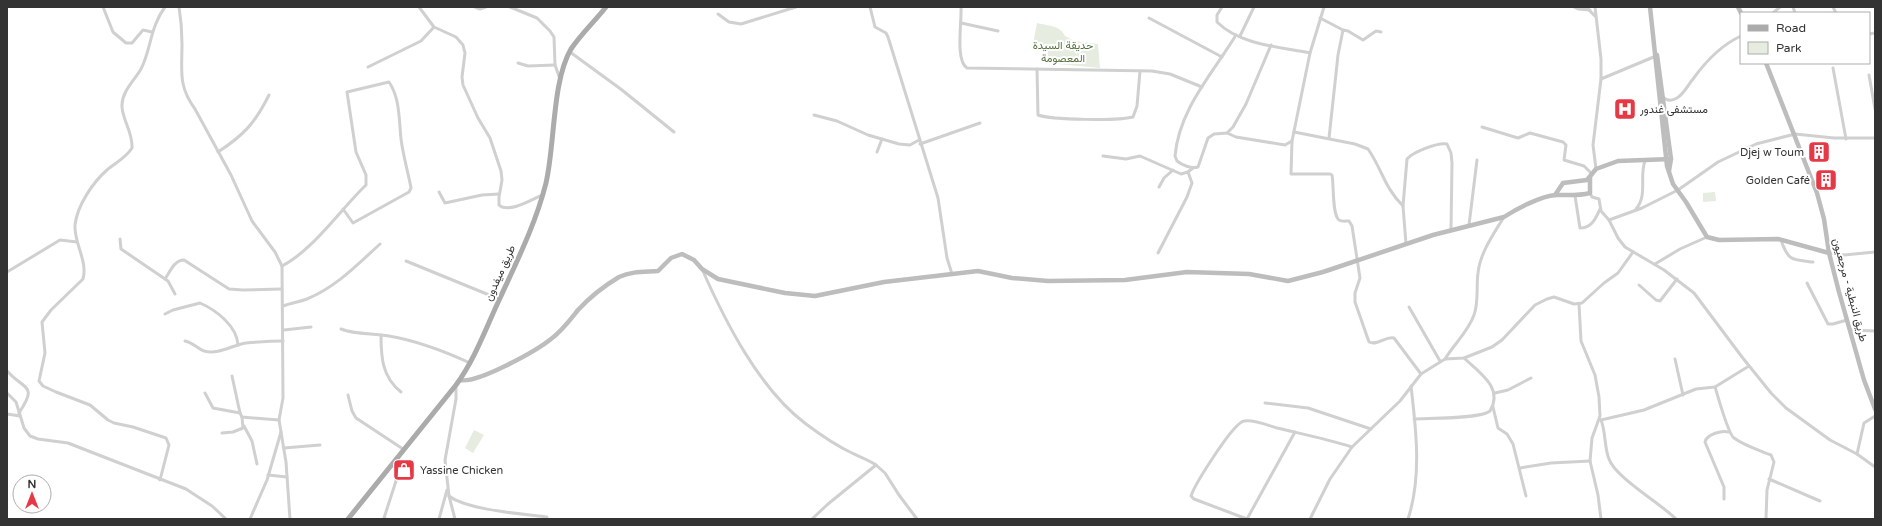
<svg xmlns="http://www.w3.org/2000/svg" width="1882" height="526" font-family="'Varela Round',Vazirmatn,sans-serif">
<style>
.green{fill:#e6ecdf}
.lines{fill:none;stroke-linecap:round;stroke-linejoin:round}
.street{stroke:#d0d0d0;stroke-width:3}
.secondary{stroke:#bdbdbd;stroke-width:4.5}
.primary{stroke:#ababab;stroke-width:5}
.labels{text-anchor:middle;dominant-baseline:central;stroke-width:4;stroke-linejoin:round;paint-order:stroke}
.park-label{font-size:11px;fill:#56703f;stroke:#fff}
.poi-label{font-size:11px;fill:#333;stroke:#fff;text-anchor:start}
.street-label{font-size:11px;fill:#333;stroke:#fff}
</style>
<rect width="100%" height="100%" fill="#fff"/>
<!-- green -->
<g class="green">
<path d="M1037 23C1048 26 1060 25 1065 36L1074 41 1098 44 1100 68 1047 63 1048 50 1032 49Z"/>
<path d="M1715 192 1716 201 1703 202V193Z"/>
<path d="M474 430 484 435 473 453 465 448Z"/>
</g>
<g class="lines">
<!-- street -->
<g class="street">
<path d="M103 7 113 32 126 43H132L143 30 152 32"/>
<path d="M179 7C181 19 182 32 182 44 182 71 178 86 195 109L231 175 252 221 275 252 282 266 283 398 279 420 286 462 290 519"/>
<path d="M419 7 434 27 456 37 463 45 465 53 462 77 463 85 478 118 490 138 501 171 502 180 499 197V205C508 214 533 199 542 195"/>
<path d="M475 7 480 9 486 7"/>
<path d="M510 7 537 18 550 31 554 37 555 65 560 79"/>
<path d="M870 7 875 27 886 33 888 37 938 198 947 258 952 274"/>
<path d="M961 7C962 21 955 61 967 68L1152 71 1170 74 1202 87"/>
<path d="M1222 7 1217 15V22C1240 45 1280 47 1310 53"/>
<path d="M1324 7 1310 53 1292 141 1291 174H1330L1332 175C1334 185 1332 215 1339 220 1342 222 1346 221 1349 221L1352 226 1360 278 1355 293V302L1369 342C1378 346 1385 336 1394 338L1421 374 1445 359"/>
<path d="M1574 7 1578 9 1590 10"/>
<path d="M1586 7 1595 16"/>
<path d="M1595 7 1601 59V79L1656 56"/>
<path d="M1793 7 1795 13"/>
<path d="M1833 7 1836 13"/>
<path d="M1773 13 1780 7"/>
<path d="M718 14 729 22 741 24 796 7"/>
<path d="M1149 18 1222 57"/>
<path d="M1320 18 1343 30"/>
<path d="M961 23 998 31"/>
<path d="M1869 34 1875 33"/>
<path d="M1236 35C1213 73 1179 109 1175 156L1177 161C1182 165 1191 169 1198 167L1208 138 1214 134 1227 133 1233 127 1246 104 1271 45"/>
<path d="M1240 36 1254 7"/>
<path d="M570 52 622 90 674 132"/>
<path d="M518 63 528 66 555 65"/>
<path d="M368 67 421 41 434 27"/>
<path d="M1833 68 1846 139"/>
<path d="M1037 69 1038 115C1052 120 1118 121 1133 117L1137 106 1140 71"/>
<path d="M1869 75 1875 109"/>
<path d="M1663 97C1667 101 1672 101 1677 98 1684 94 1688 85 1693 79 1706 61 1721 45 1741 36"/>
<path d="M814 115 837 121 868 135 899 144 910 145 919 140"/>
<path d="M1482 127 1518 138 1530 133 1563 142 1566 145 1564 160 1584 166 1592 174"/>
<path d="M1294 132 1355 144 1368 149C1382 169 1384 187 1403 206L1406 244"/>
<path d="M1227 133 1236 137 1285 145 1292 141"/>
<path d="M1329 138 1338 55 1343 30 1348 31 1363 40 1376 31 1381 32"/>
<path d="M1875 138H1834L1795 134 1756 144 1718 162 1678 190 1642 208 1609 220 1618 238 1625 247 1664 270 1694 293 1742 357 1771 393 1786 408 1830 440 1857 454 1875 467"/>
<path d="M920 144 980 123"/>
<path d="M218 152C244 135 255 123 269 95"/>
<path d="M877 152 882 139"/>
<path d="M1103 156 1126 159 1140 156 1181 174 1188 172 1193 168"/>
<path d="M1596 169 1593 145 1601 79"/>
<path d="M1159 187 1164 178 1173 170"/>
<path d="M439 192 445 203 482 195 499 194"/>
<path d="M1590 193 1592 197 1599 199 1601 211 1609 220"/>
<path d="M1575 196 1580 228C1592 228 1596 218 1600 209"/>
<path d="M1403 206 1407 159C1413 152 1438 142 1447 144L1451 153 1452 163 1451 230"/>
<path d="M1636 209C1648 195 1639 176 1645 161"/>
<path d="M1504 217C1494 233 1480 253 1478 273 1476 287 1479 301 1474 315 1468 332 1454 344 1445 359L1464 358 1492 347 1502 340 1535 305 1547 299 1554 297 1574 304 1582 303 1604 283 1618 273 1633 252"/>
<path d="M1469 225 1477 160"/>
<path d="M120 239 121 249 168 281 175 294"/>
<path d="M1781 240C1788 261 1792 260 1813 262"/>
<path d="M1158 253 1187 197 1192 183 1188 172"/>
<path d="M1829 253 1844 255 1875 252"/>
<path d="M406 261 499 299"/>
<path d="M1655 264 1680 249 1707 237"/>
<path d="M282 266C313 250 340 210 366 185V175L356 152 347 92 389 82C400 98 399 120 401 139 403 155 408 172 411 188L409 192 353 223 343 209"/>
<path d="M702 269C725 321 759 389 806 424 818 433 839 447 852 453 860 457 869 460 876 465"/>
<path d="M7 272 60 240 77 242"/>
<path d="M165 279C170 272 174 260 184 260L229 289 243 290 281 289"/>
<path d="M1807 283 1828 324H1833L1847 320"/>
<path d="M1639 285 1656 300 1660 301 1677 279"/>
<path d="M1579 304 1581 341 1595 375 1599 397 1600 416 1592 438 1590 461 1598 495 1601 519"/>
<path d="M283 306C291 303 299 302 307 299 336 287 357 265 380 244"/>
<path d="M1409 307 1440 361"/>
<path d="M165 314 173 310 200 303C216 310 237 326 238 345"/>
<path d="M341 329C356 335 373 333 389 336 418 341 444 351 470 363"/>
<path d="M284 330 311 327"/>
<path d="M1851 330 1875 331"/>
<path d="M381 335C381 357 382 377 401 392"/>
<path d="M185 341C194 343 198 349 204 351 219 355 232 345 246 343 258 342 271 341 283 341"/>
<path d="M1675 359 1683 395"/>
<path d="M7 371C25 391 38 384 19 413"/>
<path d="M232 376 240 413"/>
<path d="M456 387V399L445 460 449 496C467 510 523 514 547 517"/>
<path d="M1715 387C1718 396 1728 434 1734 438 1745 446 1759 450 1771 455L1774 462 1767 490 1766 519"/>
<path d="M7 393 16 402 24 428 30 436 38 439 68 443 186 489 212 506 226 519"/>
<path d="M205 393 213 408 240 413 242 417 279 420"/>
<path d="M1495 393 1508 390 1531 378"/>
<path d="M348 395 352 411 356 418 403 449"/>
<path d="M1265 403 1308 408 1371 429"/>
<path d="M1493 407 1498 428 1507 434 1513 444 1526 496"/>
<path d="M7 414 20 416"/>
<path d="M1414 419C1430 418 1480 419 1490 411 1504 388 1479 372 1464 358"/>
<path d="M1601 420 1644 410 1696 389 1715 387 1749 366"/>
<path d="M1601 420C1606 432 1604 447 1609 459 1615 477 1660 503 1676 519"/>
<path d="M244 426 252 441 257 464"/>
<path d="M222 433 233 432 243 428 242 417"/>
<path d="M284 448 320 445"/>
<path d="M1857 454 1864 423 1875 416"/>
<path d="M1520 468 1551 463 1590 461"/>
<path d="M268 475 287 477"/>
<path d="M1769 479 1820 501"/>
<path d="M160 480 169 445 166 438 133 427 114 423 108 420 90 405 56 392 43 386 39 381 45 353 42 322 51 310 83 279C88 261 74 244 75 225 77 206 93 182 107 170 115 163 126 158 132 148 133 133 123 121 122 107 121 92 134 81 141 69 151 50 150 27 165 7"/>
<path d="M449 496 455 519"/>
<path d="M1724 499V487L1705 442C1707 434 1722 430 1729 432"/>
<path d="M250 519 267 480 281 432"/>
<path d="M386 519 384 518 396 481 395 462"/>
<path d="M439 519 447 490"/>
<path d="M812 519 828 504 876 465 885 473 899 495 917 519"/>
<path d="M1247 519 1194 499 1191 496C1195 484 1233 423 1244 421 1253 419 1267 425 1277 428 1302 434 1327 439 1352 447"/>
<path d="M1247 519 1295 432"/>
<path d="M1310 519 1330 479 1352 447 1400 401 1421 374"/>
<path d="M1408 519C1422 477 1416 429 1411 386"/>
</g>
<!-- secondary -->
<g class="secondary">
<path d="M1650 7 1667 166 1673 184 1686 202 1707 237 1719 240 1778 239 1829 253"/>
<path d="M1738 7 1741 13"/>
<path d="M1657 55 1671 159 1669 171"/>
<path d="M1766 63 1817 193 1824 219 1829 253 1839 292 1864 380 1875 409"/>
<path d="M1555 195 1563 183 1587 180 1596 169 1618 161 1671 159"/>
<path d="M460 380C477 384 536 351 551 339 562 331 570 320 578 310 590 297 604 286 619 277 632 271 644 272 658 271L671 258 682 254 694 260 702 269 718 279 785 293 815 296 884 282 978 271 1012 278 1048 281 1125 280 1187 272 1249 274 1288 281 1323 272 1433 235 1504 217C1516 209 1541 196 1556 195 1568 195 1578 196 1590 193V177"/>
</g>
<!-- primary -->
<path class="primary" d="M348 519 456 385C475 359 486 328 500 298 517 261 536 223 546 183 555 145 552 81 571 49 581 34 595 21 606 7"/>
</g>
<!-- icons -->
<defs>
<g id="hospital-square" transform="scale(1.15)"><rect x="-9" y="-9" width="18" height="18" rx="4" fill="#e63946" stroke="#fff"/><path d="M-5-5h3v3.5h4V-5h3V5h-3V1.5h-4V5h-3Z" fill="#fff"/></g>
<g id="building-square" transform="scale(1.15)"><rect x="-9" y="-9" width="18" height="18" rx="4" fill="#e63946" stroke="#fff"/><path d="M-4-6H4V6H1V3H-1V6H-4ZM-2.5-4.3h1.7v1.8h-1.7ZM.8-4.3h1.7v1.8H.8ZM-2.5-1h1.7V.8h-1.7ZM.8-1h1.7V.8H.8Z" fill="#fff"/></g>
<g id="shop-square" transform="scale(1.15)"><rect x="-9" y="-9" width="18" height="18" rx="4" fill="#e63946" stroke="#fff"/><path d="M-5-2.5h2.3a2.7 3.5 0 0 1 5.4 0H5L5.5 6h-11ZM-1.5-2.5h3a1.5 2.3 0 0 0-3 0Z" fill="#fff"/></g>
</defs>
<g fill-rule="evenodd">
<use href="#hospital-square" x="1625" y="109"/>
<use href="#building-square" x="1819" y="152"/>
<use href="#building-square" x="1826" y="180"/>
<use href="#shop-square" x="404" y="470"/>
</g>
<g class="labels">
<!-- park labels -->
<g class="park-label">
<text x="1063" y="45">حديقة السيدة<tspan x="1063" dy="13">المعصومة</tspan></text>
</g>
<!-- poi labels -->
<g class="poi-label">
<text x="1640" y="109">مستشفى غندور</text>
<text x="1804" y="152" text-anchor="end">Djej w Toum</text>
<text x="1810" y="180" text-anchor="end">Golden Café</text>
<text x="420" y="470">Yassine Chicken</text>
</g>
<!-- street labels -->
<g class="street-label">
<text transform="translate(500 273) rotate(-66)">طريق ميفدون</text>
<text transform="translate(1850 290) rotate(75)">طريق النبطية - مرجعيون</text>
</g>
</g>
<!-- border -->
<rect width="1882" height="526" fill="none" stroke="#333333" stroke-width="16"/>
<!-- legend -->
<rect x="1740" y="12" width="130" height="52" fill="#ffffff" stroke="#adadad"/>
<rect x="1748" y="25" width="20" height="6" fill="#ababab" stroke="#adadad"/>
<text x="1776" y="32" font-size="12" fill="#333333">Road</text>
<rect x="1748" y="42" width="20" height="12" fill="#e6ecdf" stroke="#adadad"/>
<text x="1776" y="52" font-size="12" fill="#333333">Park</text>
<!-- north arrow -->
<g transform="translate(32 494)"><circle r="19" fill="#ffffff" stroke="#adadad"/>
<path d="M0-3L7 15L0 10L-7 15Z" fill="#e63946"/>
<text y="-6" font-size="11" font-weight="bold" text-anchor="middle" fill="#333333">N</text>
</g>
</svg>
